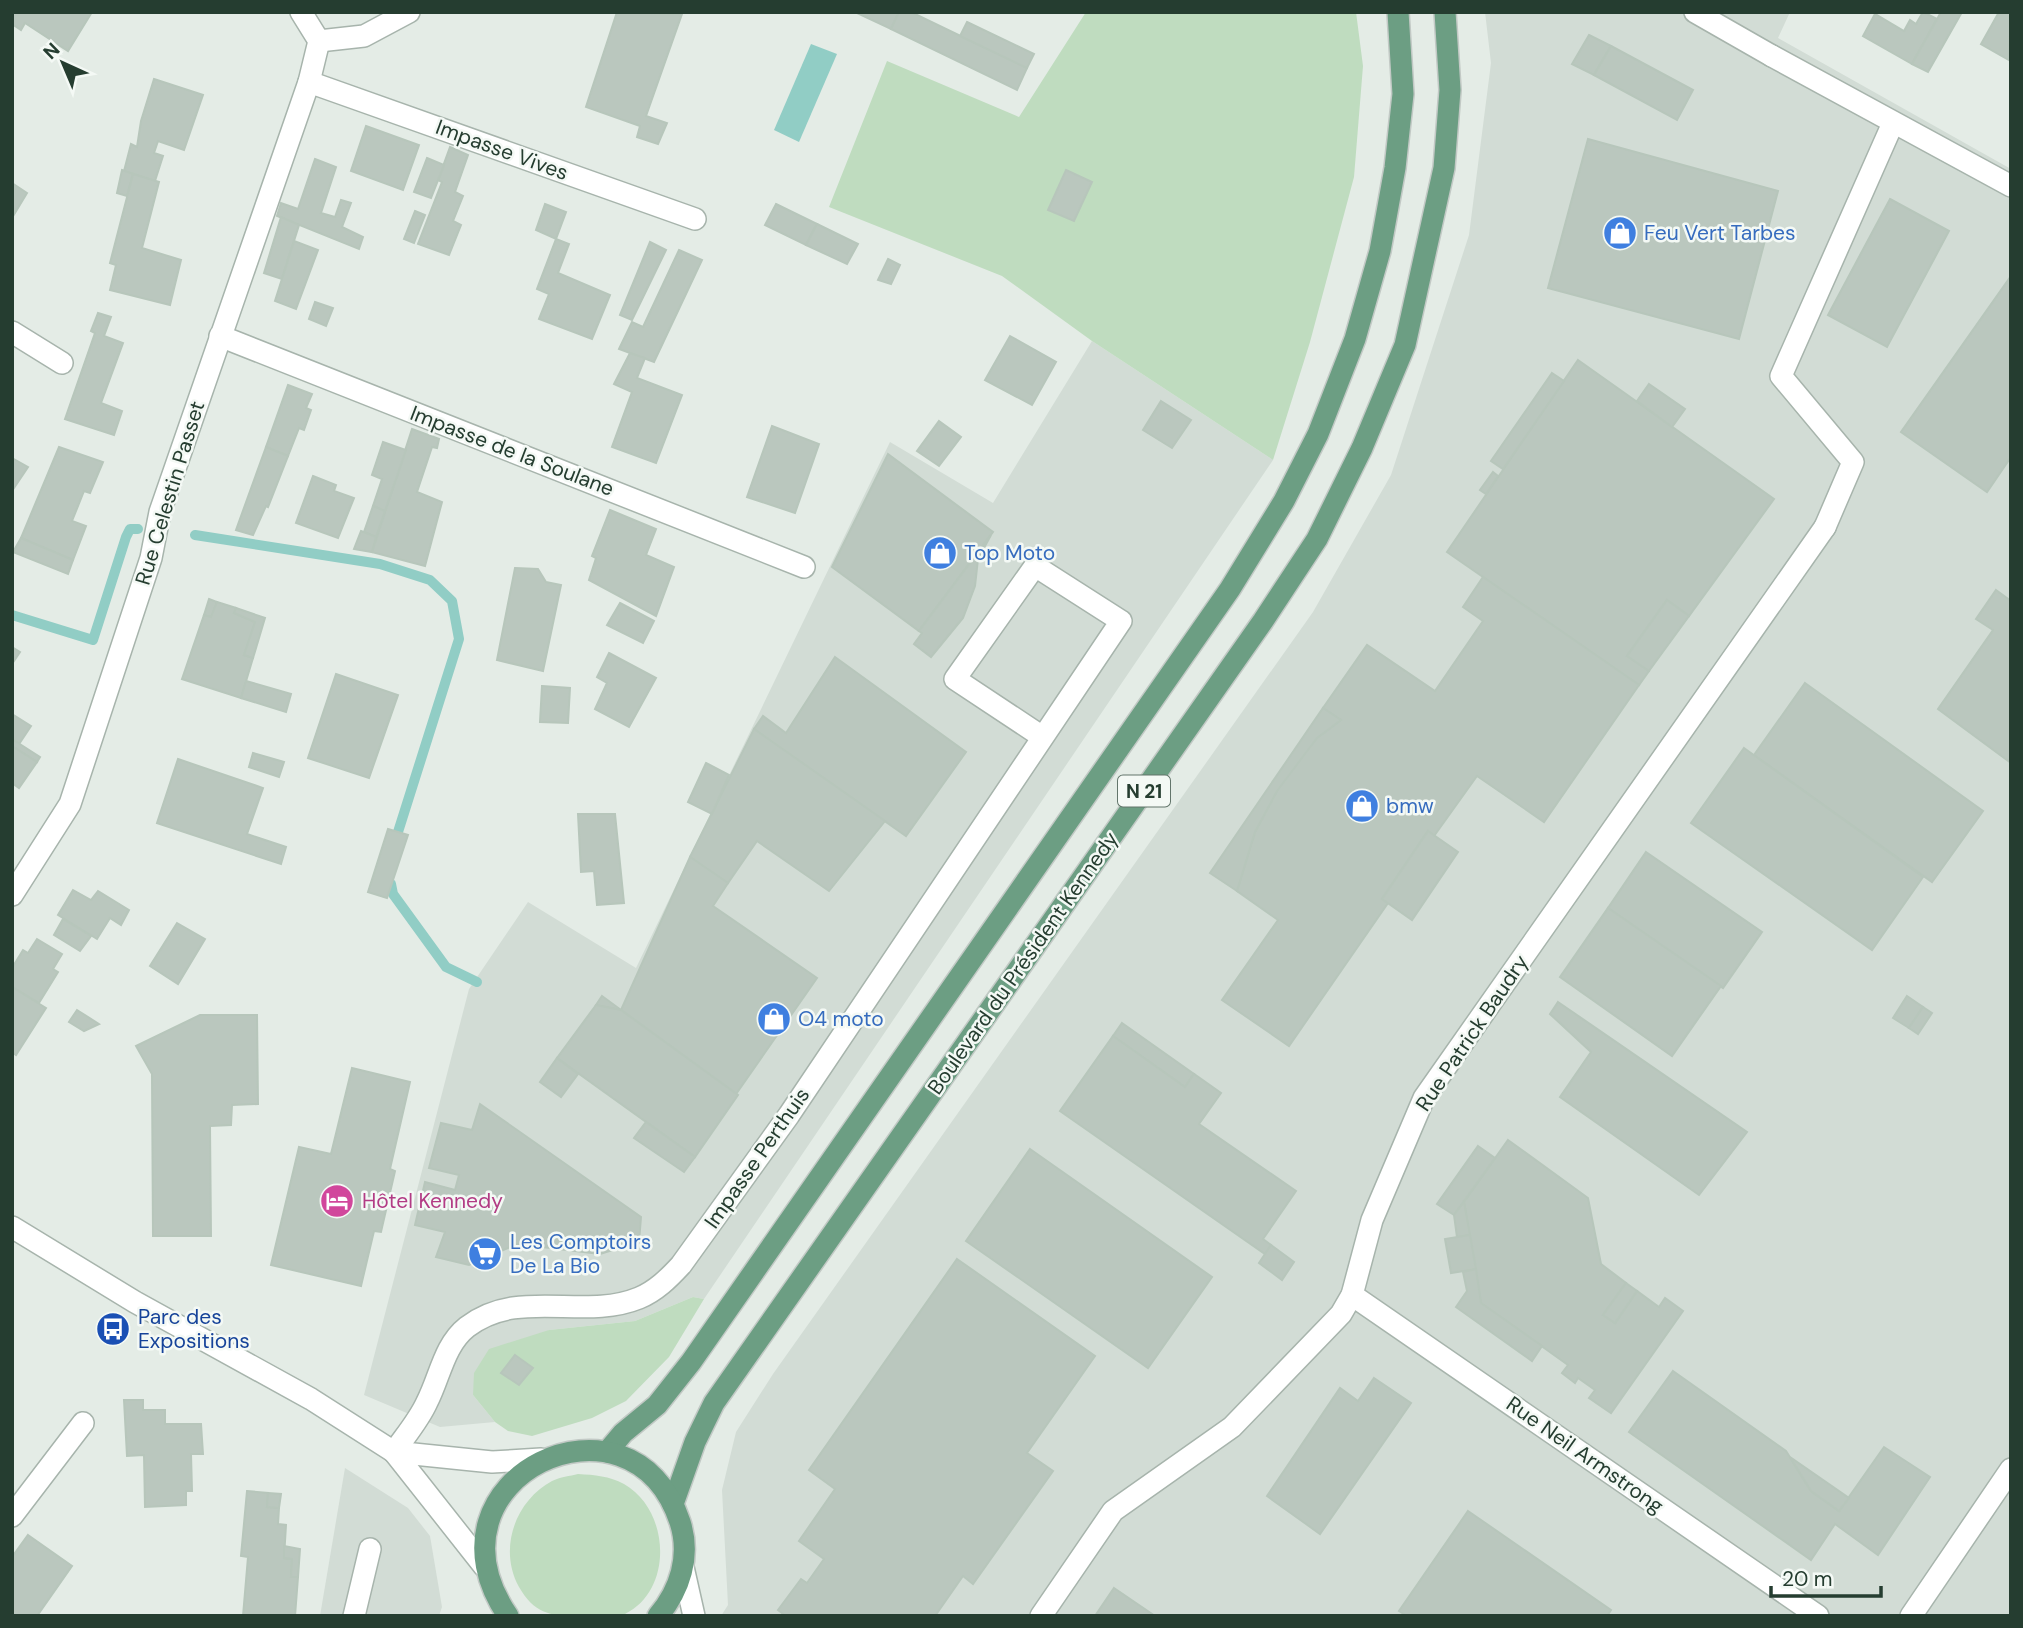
<svg xmlns="http://www.w3.org/2000/svg" width="2023" height="1628" font-family="'DM Sans',sans-serif">
<style>
.built{fill:#d2dcd5}
.green{fill:#bfdcbf}
.water{fill:#91cdc5}
.lines{fill:none;stroke-linecap:round;stroke-linejoin:round}
.stream{stroke:#91cdc5;stroke-width:10}
.building{fill:#bac7be;stroke:#b7c6bb;stroke-width:2}
.service-casing{stroke:#a7b4ac;stroke-width:24}
.minor-casing{stroke:#a7b4ac;stroke-width:24}
.primary-casing{stroke:#c2c9c5;stroke-width:24}
.service{stroke:#fff;stroke-width:21}
.minor{stroke:#fff;stroke-width:21}
.primary{stroke:#6c9e83;stroke-width:21}
.labels{text-anchor:middle;dominant-baseline:central;stroke-width:5;stroke-linejoin:round;paint-order:stroke}
.shield{fill:#f4f9f5;stroke:#63756b;stroke-width:2}
.shield-label{font-size:19px;font-weight:bold;fill:#253d30}
.street-label{font-size:21px;fill:#253d30;stroke:#f4f9f5}
.shop-label{font-size:21px;fill:#366cbe;stroke:#f4f9f5;text-anchor:start}
.hotel-label{font-size:21px;fill:#b23c85;stroke:#f4f9f5;text-anchor:start}
.transit-label{font-size:21px;fill:#164399;stroke:#f4f9f5;text-anchor:start}
</style>
<rect width="100%" height="100%" fill="#e4ece6"/>
<!-- built -->
<g class="built">
<path d="M1485 12H1790L1778 38 2011 169V1616H721L728 1605 722 1490 736 1432 773 1374 1313 612 1391 475 1469 235 1491 63Z"/>
<path d="M1092 341 1273 460 704 1299 693 1297 635 1321 549 1330 473 1395 495 1422 440 1427 364 1395 469 989 528 902 636 968 890 442 993 503Z"/>
<path d="M345 1468 408 1508 430 1536 442 1607 439 1616H320Z"/>
</g>
<!-- green -->
<g class="green">
<path d="M1086 12H1356L1363 66 1354 177 1310 342 1273 460 1092 341 1002 276 829 207 887 61 1019 117Z"/>
<path d="M693 1297 704 1299 669 1357 626 1401 592 1418 532 1436 508 1431 495 1422 473 1395 474 1373 489 1349 549 1330 635 1321Z"/>
<path d="M578 1474C595 1475 609 1476 624 1484 670 1510 674 1590 625 1614 612 1620 590 1616 577 1616 549 1616 534 1613 519 1587 498 1549 515 1501 552 1481 560 1477 570 1476 578 1474Z"/>
</g>
<!-- water -->
<path class="water" d="M811 44 837 54 799 142 774 130Z"/>
<g class="lines">
<!-- stream -->
<g class="stream">
<path d="M195 535 380 564 430 580 452 601 459 639 398 832"/>
<path d="M12 615 93 640 126 537 130 529H138"/>
<path d="M391 884 393 894 446 967 477 982"/>
</g>
</g>
<!-- building -->
<g class="building">
<path d="M12 12H92L68 51 25 23 21 30 12 24Z"/>
<path d="M617 12 682 14 646 116 667 123 658 144 637 137 640 126 586 107Z"/>
<path d="M855 12H899L891 29Z"/>
<path d="M899 12H911L1027 68 1017 90 891 29Z"/>
<path d="M1923 12 1937 19 1912 64 1863 36 1875 14 1904 31 1910 20 1916 24Z"/>
<path d="M1941 12H1962L1928 72 1912 64Z"/>
<path d="M1999 12H2011L2009 60 1981 44Z"/>
<path d="M967 22 1034 54 1027 68 960 36Z"/>
<path d="M1589 35 1611 46 1594 75 1572 64Z"/>
<path d="M1611 46 1693 90 1677 120 1594 75Z"/>
<path d="M154 79 203 95 184 150 158 141 154 153 163 156 155 181 124 171 131 144 137 147 141 121Z"/>
<path d="M366 126 419 145 403 190 351 171Z"/>
<path d="M1588 139 1778 191 1739 339 1548 288Z"/>
<path d="M450 147 468 155 455 192 463 196 453 221 461 225 449 255 418 244 442 182 438 180Z"/>
<path d="M427 158 444 165 431 198 414 192Z"/>
<path d="M315 159 336 167 321 213 335 217 341 200 351 203 342 227 363 237 359 249 277 216 281 203 298 209Z"/>
<path d="M122 170 133 174 127 196 117 193Z"/>
<path d="M1066 170 1092 182 1074 221 1048 210Z"/>
<path d="M133 174 159 182 142 248 181 260 170 305 110 290 116 265 110 263Z"/>
<path d="M12 183 27 193 12 218Z"/>
<path d="M1890 199 1949 231 1887 347 1828 315Z"/>
<path d="M545 204 566 212 556 239 536 230Z"/>
<path d="M776 204 817 224 806 245 765 225Z"/>
<path d="M415 211 425 215 414 243 404 239Z"/>
<path d="M281 217 299 225 282 279 264 273Z"/>
<path d="M817 224 858 244 847 264 806 245Z"/>
<path d="M556 239 569 244 558 273 610 295 592 339 539 319 549 294 537 289Z"/>
<path d="M294 241 318 250 296 309 275 301Z"/>
<path d="M650 242 666 250 632 320 620 315Z"/>
<path d="M679 250 702 260 654 362 619 349 632 322 643 327Z"/>
<path d="M888 259 900 265 891 284 878 280Z"/>
<path d="M2011 276V457L1987 492 1901 432Z"/>
<path d="M315 302 333 308 326 326 309 319Z"/>
<path d="M98 313 111 317 104 336 123 343 101 403 122 411 114 435 65 419 95 333 91 331Z"/>
<path d="M1010 336 1056 362 1032 405 985 380Z"/>
<path d="M630 353 645 358 637 378 682 395 656 463 612 447 632 392 614 384Z"/>
<path d="M1578 360 1774 499 1689 616 1667 600 1627 656 1649 671 1639 685 1447 552Z"/>
<path d="M1552 373 1564 381 1503 469 1491 461Z"/>
<path d="M1649 384 1685 409 1672 427 1637 401Z"/>
<path d="M288 385 312 394 306 408 311 410 304 430 299 428 288 456 266 447Z"/>
<path d="M1161 401 1191 420 1172 448 1143 430Z"/>
<path d="M939 421 961 437 939 466 917 451Z"/>
<path d="M772 426 819 444 795 513 747 497Z"/>
<path d="M412 429 439 439 437 448 432 447 417 492 442 502 425 566 372 552Z"/>
<path d="M383 442 406 450 385 511 373 506 382 479 372 475Z"/>
<path d="M59 447 103 462 90 493 84 491 72 521 86 526 73 560 21 538Z"/>
<path d="M266 447 288 456 268 507 266 506 253 535 236 530Z"/>
<path d="M888 454 993 532 919 631 832 567Z"/>
<path d="M12 458 28 467 12 491Z"/>
<path d="M1493 472 1498 476 1486 494 1480 490Z"/>
<path d="M313 476 336 485 334 491 354 498 338 538 296 523Z"/>
<path d="M373 506 385 511 376 537 364 532Z"/>
<path d="M610 510 656 529 646 555 674 567 656 616 589 580 596 558 592 556Z"/>
<path d="M361 531 376 537 372 552 354 549Z"/>
<path d="M991 535 978 559 975 586 963 618 931 657 914 644 922 633 919 631Z"/>
<path d="M21 538 73 560 68 574 13 552Z"/>
<path d="M515 568 538 569 546 582 561 585 543 671 497 660Z"/>
<path d="M1483 577 1639 685 1544 822 1477 776 1434 836 1428 831 1382 899 1388 903 1289 1046 1222 1000 1278 920 1237 891 1255 832 1277 791 1296 763 1317 738 1341 720 1323 708 1367 645 1435 691 1483 621 1463 607Z"/>
<path d="M1996 590 2011 601V763L1938 709 1993 630 1976 619Z"/>
<path d="M209 599 217 602 211 617 204 615Z"/>
<path d="M1667 600 1689 616 1649 671 1627 656Z"/>
<path d="M217 602 236 608 234 613 255 622 244 655 253 658 241 698 182 679 204 615 211 617Z"/>
<path d="M620 603 654 621 643 643 607 625Z"/>
<path d="M236 608 265 618 253 658 244 655 255 622 234 613Z"/>
<path d="M12 647 20 652 12 664Z"/>
<path d="M609 653 656 678 629 727 595 709 607 683 597 677Z"/>
<path d="M835 657 966 752 906 836 754 729 763 716 786 733Z"/>
<path d="M336 674 398 695 369 778 308 758Z"/>
<path d="M246 681 291 694 286 712 241 698Z"/>
<path d="M1805 683 1983 811 1932 882 1754 755Z"/>
<path d="M542 686 570 688 568 723 540 722Z"/>
<path d="M1323 708 1341 720 1317 738 1277 791 1255 832 1237 891 1210 873Z"/>
<path d="M12 714 31 726 19 744 12 739Z"/>
<path d="M754 729 885 821 829 891 757 841 728 883 690 857Z"/>
<path d="M12 739 40 757 37 762 12 746Z"/>
<path d="M12 746 37 762 19 788 12 783Z"/>
<path d="M1744 748 1923 877 1872 950 1691 823Z"/>
<path d="M253 753 284 762 279 777 249 767Z"/>
<path d="M178 759 263 788 247 834 286 847 281 864 157 823Z"/>
<path d="M706 763 729 775 712 814 688 802Z"/>
<path d="M578 814H615L624 903 597 905 594 871 581 872Z"/>
<path d="M388 829 408 835 387 898 368 892Z"/>
<path d="M1428 831 1458 852 1412 920 1382 899Z"/>
<path d="M1646 852 1762 932 1723 988 1608 908Z"/>
<path d="M690 857 728 883 713 906 817 978 736 1094 621 1010Z"/>
<path d="M73 890 91 900 98 891 129 910 121 925 110 918 97 939 58 915Z"/>
<path d="M1608 908 1721 986 1672 1056 1560 977Z"/>
<path d="M63 919 91 936 80 951 54 935Z"/>
<path d="M177 923 205 939 178 984 150 966Z"/>
<path d="M37 939 62 954 53 969 58 972 39 1003 12 987V968L23 950 28 953Z"/>
<path d="M12 987 46 1008 16 1055 12 1052Z"/>
<path d="M602 996 621 1010 596 1005Z"/>
<path d="M1907 996 1923 1007 1909 1028 1893 1018Z"/>
<path d="M1558 1002 1747 1132 1699 1195 1560 1097 1591 1052 1550 1014Z"/>
<path d="M596 1005 621 1010 738 1095 695 1157 557 1058Z"/>
<path d="M1923 1007 1932 1013 1918 1034 1909 1028Z"/>
<path d="M77 1010 99 1024 84 1031 69 1022Z"/>
<path d="M200 1015H257L258 1104 232 1105 231 1125 210 1126 211 1236H153L152 1074 136 1046Z"/>
<path d="M1122 1023 1194 1074 1185 1087 1113 1036Z"/>
<path d="M1113 1036 1185 1087 1194 1074 1221 1093 1199 1124 1296 1191 1263 1239 1271 1245 1265 1254 1060 1111Z"/>
<path d="M557 1058 578 1074 561 1097 540 1082Z"/>
<path d="M352 1068 410 1082 390 1169 395 1171 381 1232 374 1231 361 1286 271 1265 299 1147 331 1154Z"/>
<path d="M480 1104 641 1217 639 1242 600 1254 517 1244 469 1265 436 1257 445 1232 415 1225 425 1182 455 1190 459 1175 429 1168 441 1123 472 1130Z"/>
<path d="M646 1122 695 1157 684 1172 634 1138Z"/>
<path d="M1508 1140 1588 1198 1601 1264 1626 1283 1603 1315 1615 1323 1637 1291 1659 1307 1665 1298 1683 1311 1611 1413 1589 1398 1595 1390 1578 1378 1575 1383 1562 1373 1568 1365 1481 1303 1464 1202Z"/>
<path d="M1478 1146 1495 1158 1454 1215 1437 1204Z"/>
<path d="M1030 1149 1212 1277 1148 1368 966 1241Z"/>
<path d="M1464 1202 1470 1235 1457 1237 1454 1215Z"/>
<path d="M1470 1235 1476 1269 1451 1273 1445 1239Z"/>
<path d="M1271 1245 1294 1262 1282 1280 1259 1263Z"/>
<path d="M957 1259 1095 1356 1027 1453 1053 1471 973 1584 963 1576 935 1616H786L778 1610 801 1579 807 1583 824 1559 799 1541 835 1489 809 1470Z"/>
<path d="M1476 1269 1481 1303 1542 1346 1532 1361 1456 1307 1467 1291 1463 1272Z"/>
<path d="M1626 1283 1637 1291 1615 1323 1603 1315Z"/>
<path d="M515 1355 533 1368 519 1385 501 1373Z"/>
<path d="M1673 1371 1786 1451 1811 1491 1839 1511 1884 1447 1930 1477 1878 1555 1835 1524 1811 1560 1629 1432Z"/>
<path d="M1374 1378 1411 1403 1320 1534 1267 1496 1340 1388 1358 1401Z"/>
<path d="M124 1400H143V1410H165V1424H201L203 1454H191L192 1491H186V1505L145 1507 144 1455 127 1456Z"/>
<path d="M1790 1457 1849 1498 1839 1511 1811 1491Z"/>
<path d="M247 1491 268 1493 267 1507 279 1508 278 1524 286 1525 284 1558 292 1559 291 1577H298L295 1616H243L248 1557 241 1556Z"/>
<path d="M268 1493 281 1494 279 1508 267 1507Z"/>
<path d="M1468 1511 1611 1610 1607 1616H1407L1399 1611Z"/>
<path d="M28 1535 72 1566 37 1616H12V1557Z"/>
<path d="M284 1546 300 1549 298 1577H291L292 1559 284 1558Z"/>
<path d="M1114 1588 1155 1616H1095Z"/>
</g>
<g class="lines">
<!-- service casing -->
<g class="service-casing">
<g id="service">
<path d="M319 41 364 36 409 12"/>
<path d="M1772 56 2011 186"/>
<path d="M309 82 695 219"/>
<path d="M1825 527 1853 462 1781 376 1893 123"/>
<path d="M394 1452C405 1436 419 1420 427 1402 440 1377 444 1345 467 1327 519 1287 583 1321 639 1298 656 1291 669 1278 681 1265L789 1115 1121 621 1035 566 955 679 1041 736"/>
<path d="M12 1516 83 1423"/>
<path d="M354 1616 370 1549"/>
</g>
</g>
<!-- minor casing -->
<g class="minor-casing">
<g id="minor">
<path d="M1695 12 1772 56"/>
<path d="M12 332 62 363"/>
<path d="M220 336 804 567"/>
<path d="M12 895 70 804 151 558 160 512 309 82 319 41 301 12"/>
<path d="M12 1227 135 1302 311 1399 394 1452 484 1566"/>
<path d="M1352 1295 1818 1616"/>
<path d="M394 1452 492 1462 541 1459"/>
<path d="M683 1567 694 1616"/>
<path d="M1041 1616 1113 1511 1232 1427 1341 1314 1352 1295 1372 1220 1424 1098 1825 527"/>
<path d="M1911 1616 2011 1469"/>
</g>
</g>
<!-- primary casing -->
<g class="primary-casing">
<g id="primary">
<path d="M607 1452 623 1433 657 1405 691 1362 1230 589 1284 501 1318 434 1355 339 1380 251 1395 168 1403 94 1398 12"/>
<path d="M673 1504 695 1442 714 1403 1263 621 1317 539 1362 448 1405 345 1444 168 1450 90 1445 12"/>
<path d="M508 1616C414 1477 632 1376 680 1522 691 1556 680 1590 658 1616"/>
</g>
</g>
<!-- service -->
<use href="#service" class="service"/>
<!-- minor -->
<use href="#minor" class="minor"/>
<!-- primary -->
<use href="#primary" class="primary"/>
</g>
<!-- icons -->
<defs>
<g id="shop-disc" transform="scale(1.75)"><circle r="9.5" fill="#3f7fe0" stroke="#f4f9f5"/><path d="M-5-2.5h2.3a2.7 3.5 0 0 1 5.4 0H5L5.5 6h-11ZM-1.5-2.5h3a1.5 2.3 0 0 0-3 0Z" fill="#fff"/></g>
<g id="hotel-disc" transform="scale(1.75)"><circle r="9.5" fill="#d1479c" stroke="#f4f9f5"/><path d="M-6-4.5h1.5V1H6V5H4.5V3h-9V5H-6ZM-4 0a1.8 1.8 0 1 1 3.6 0ZM.5 0V-2.5h3Q6-2.5 6 0Z" fill="#fff"/></g>
<g id="supermarket-disc" transform="scale(1.75)"><circle r="9.5" fill="#3f7fe0" stroke="#f4f9f5"/><path d="M-6-5.5h2.5l.6 2H6L4.5 2H-2.5L-4.4-4H-6ZM-1.5 3.2a1.3 1.3 0 1 0 .1 0ZM3 3.2a1.3 1.3 0 1 0 .1 0Z" fill="#fff"/></g>
<g id="bus-disc" transform="scale(1.75)"><circle r="9.5" fill="#1a4fb4" stroke="#f4f9f5"/><path d="M-5-6H5V4H4V6H2V4H-2V6H-4V4H-5ZM-3.5-4V0h7V-4ZM-3.5 1.2v1.5H-2V1.2ZM2 1.2v1.5H3.5V1.2Z" fill="#fff"/></g>
</defs>
<g fill-rule="evenodd">
<use href="#shop-disc" x="1620" y="233"/>
<use href="#shop-disc" x="940" y="553"/>
<use href="#shop-disc" x="1362" y="806"/>
<use href="#shop-disc" x="774" y="1019"/>
<use href="#hotel-disc" x="337" y="1201"/>
<use href="#supermarket-disc" x="485" y="1254"/>
<use href="#bus-disc" x="113" y="1329"/>
</g>
<g class="labels">
<!-- shield labels -->
<rect class="shield" x="1118" y="775.5" width="52" height="31" rx="5"/>
<g class="shield-label">
<text x="1144" y="791">N 21</text>
</g>
<!-- street labels -->
<g class="street-label">
<text transform="translate(502 150) rotate(20)">Impasse Vives</text>
<text transform="translate(512 451) rotate(21)">Impasse de la Soulane</text>
<text transform="translate(170 493) rotate(-73)">Rue Celestin Passet</text>
<text transform="translate(1023 963) rotate(-55)">Boulevard du Président Kennedy</text>
<text transform="translate(1472 1033) rotate(-56)">Rue Patrick Baudry</text>
<text transform="translate(757 1158) rotate(-55)">Impasse Perthuis</text>
<text transform="translate(1585 1455) rotate(35)">Rue Neil Armstrong</text>
</g>
<!-- shop labels -->
<g class="shop-label">
<text x="1644" y="233">Feu Vert Tarbes</text>
<text x="964" y="553">Top Moto</text>
<text x="1386" y="806">bmw</text>
<text x="798" y="1019">O4 moto</text>
<text x="510" y="1242">Les Comptoirs<tspan x="510" dy="24">De La Bio</tspan></text>
</g>
<!-- hotel labels -->
<g class="hotel-label">
<text x="362" y="1201">Hôtel Kennedy</text>
</g>
<!-- transit labels -->
<g class="transit-label">
<text x="138" y="1317">Parc des<tspan x="138" dy="24">Expositions</tspan></text>
</g>
</g>
<!-- border -->
<rect width="2023" height="1628" fill="none" stroke="#253d30" stroke-width="28"/>
<!-- north arrow -->
<g transform="translate(63 63) rotate(316)" stroke="#f4f9f5" stroke-width="5" paint-order="stroke">
<path d="M0-5L12 26L0 18L-12 26Z" fill="#253d30"/>
<text y="-10" font-size="19" font-weight="bold" text-anchor="middle" fill="#253d30">N</text>
</g>
<!-- scale -->
<path d="M1771 1586v10h110v-10" fill="none" stroke="#253d30" stroke-width="3.5"/>
<text x="1782" y="1586" font-size="21" fill="#253d30" stroke="#f4f9f5" stroke-width="5" paint-order="stroke">20 m</text>
</svg>
